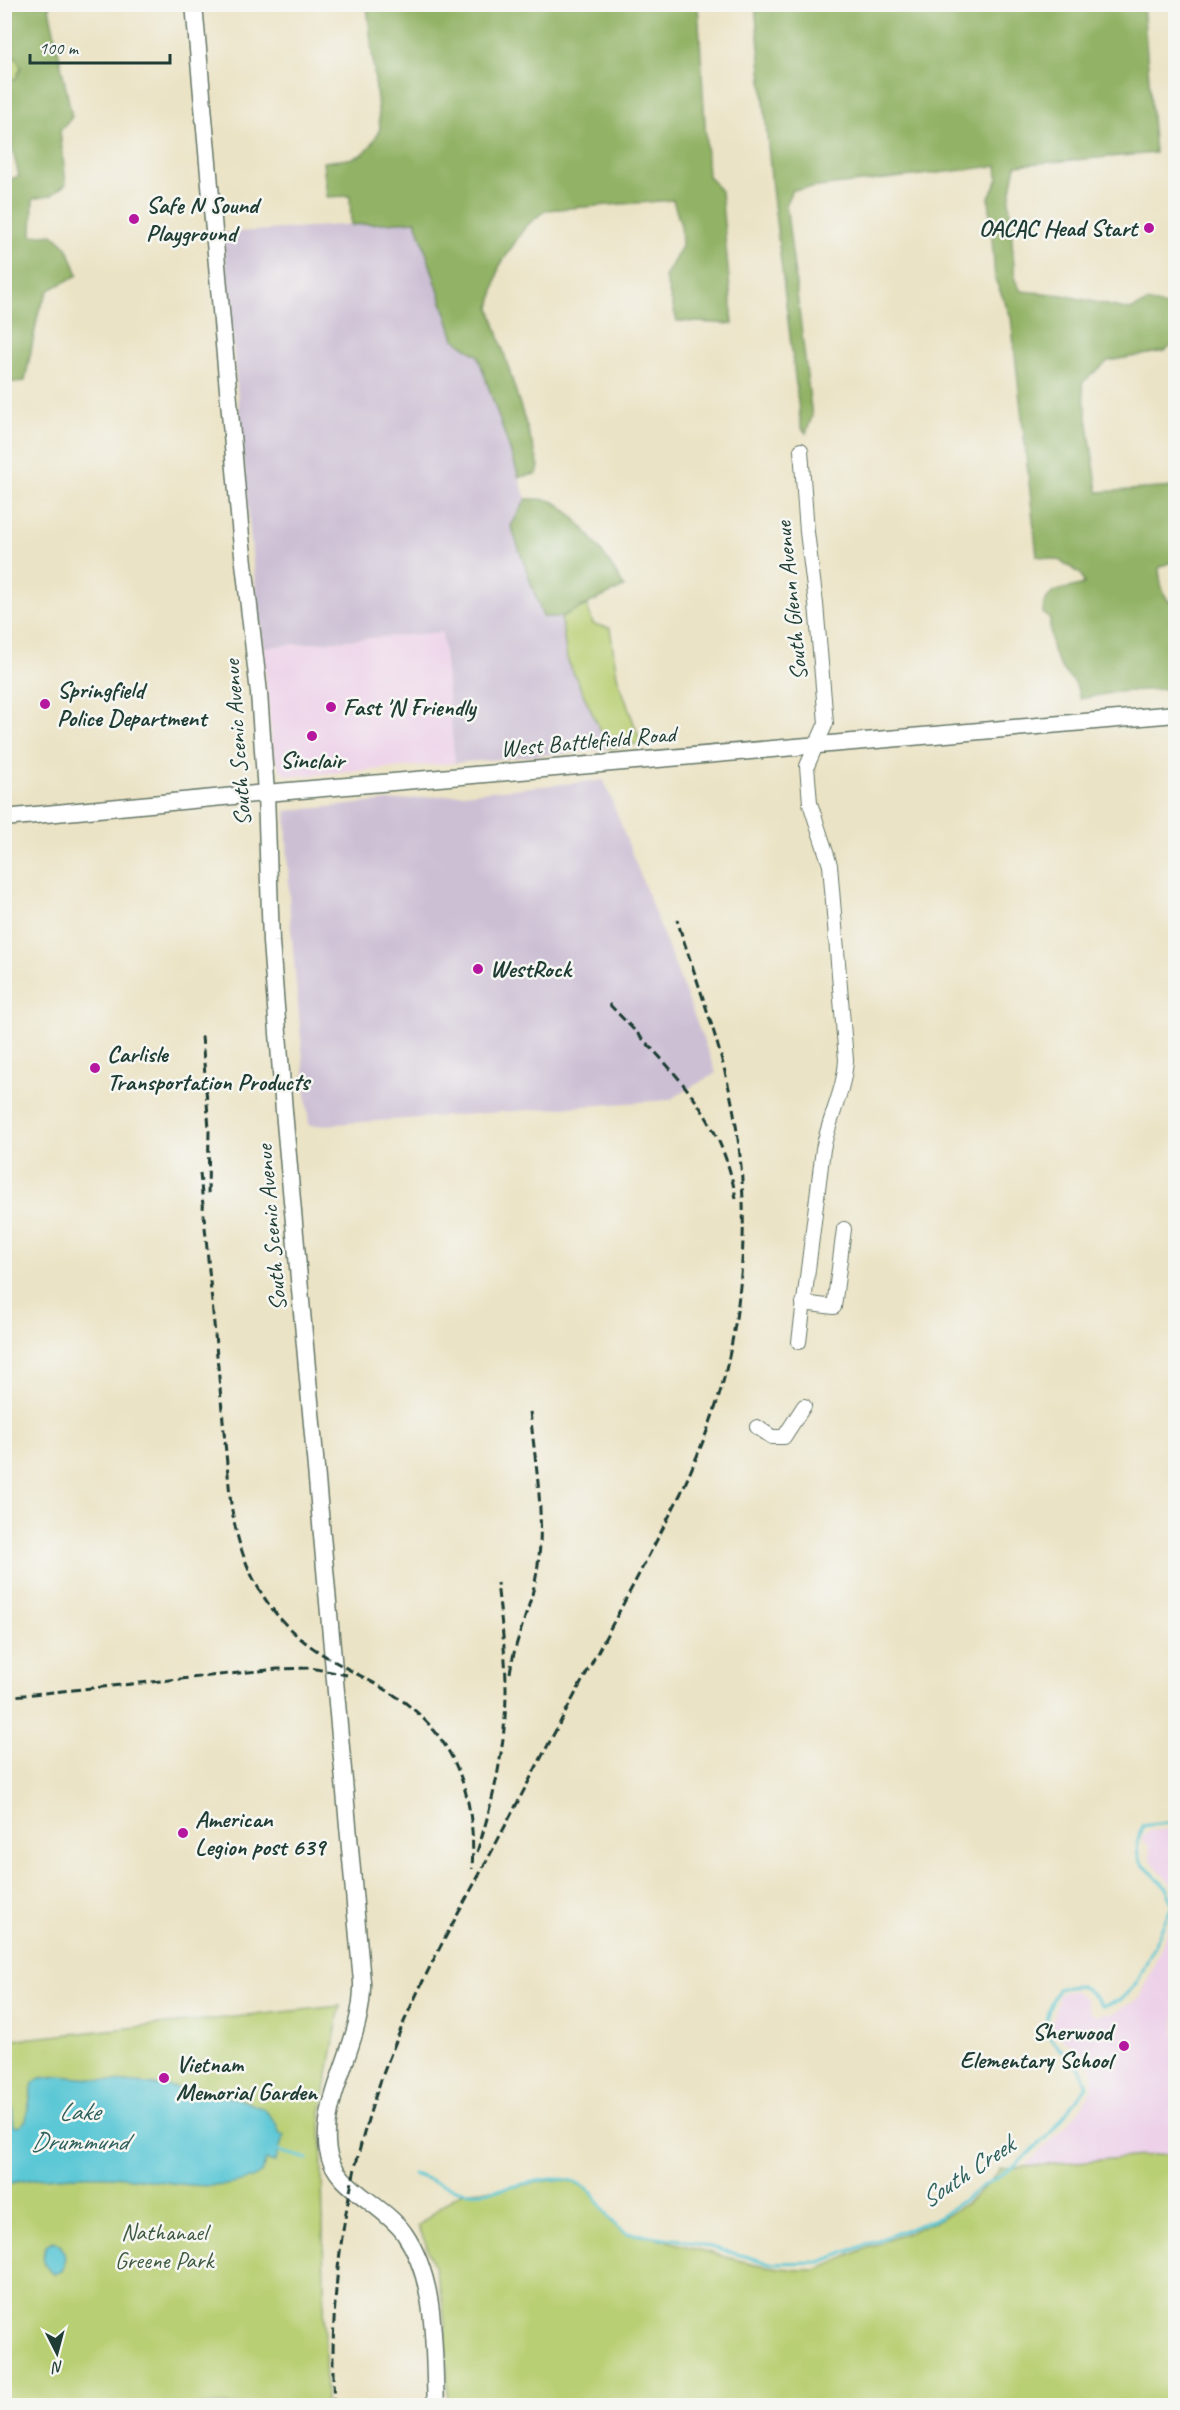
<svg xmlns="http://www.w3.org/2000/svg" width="1180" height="2410" font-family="Caveat,sans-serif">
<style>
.built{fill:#edd1e9}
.industrial{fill:#ccbfd4}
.green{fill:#b9cf73;stroke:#6c8654;stroke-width:1.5}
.forest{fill:#92b265;stroke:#58784c;stroke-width:1.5}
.water{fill:#5cc7d5;stroke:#3e8284;stroke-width:1.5}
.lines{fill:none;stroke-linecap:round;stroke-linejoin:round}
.stream{stroke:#5cc7d5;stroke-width:3}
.minor-casing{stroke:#667767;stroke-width:16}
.major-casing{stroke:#667767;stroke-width:19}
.minor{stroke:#fff;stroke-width:14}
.major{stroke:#fff;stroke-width:16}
.rail{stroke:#1f3d34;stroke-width:3;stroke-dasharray:9 4.5;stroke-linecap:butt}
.poi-dot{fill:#b5179e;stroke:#f6f6f2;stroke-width:2}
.labels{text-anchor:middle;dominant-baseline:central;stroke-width:5;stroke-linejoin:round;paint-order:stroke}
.poi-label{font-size:24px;font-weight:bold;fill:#1f3d34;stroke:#f6f6f2;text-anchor:start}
.street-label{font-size:24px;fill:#1f3d34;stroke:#f6f6f2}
.park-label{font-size:24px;fill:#3e5a41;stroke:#f6f6f2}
.water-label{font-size:26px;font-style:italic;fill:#2e605c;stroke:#f6f6f2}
</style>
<rect width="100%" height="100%" fill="#f6f6f2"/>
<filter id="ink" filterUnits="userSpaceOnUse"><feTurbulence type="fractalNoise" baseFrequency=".0167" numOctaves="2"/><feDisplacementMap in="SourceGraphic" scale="12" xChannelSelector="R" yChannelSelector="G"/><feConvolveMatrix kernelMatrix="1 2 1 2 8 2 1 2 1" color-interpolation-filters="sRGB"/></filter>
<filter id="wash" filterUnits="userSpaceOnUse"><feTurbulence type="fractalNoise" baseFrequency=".008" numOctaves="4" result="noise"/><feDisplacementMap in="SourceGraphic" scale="24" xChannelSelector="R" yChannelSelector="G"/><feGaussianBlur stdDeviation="1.35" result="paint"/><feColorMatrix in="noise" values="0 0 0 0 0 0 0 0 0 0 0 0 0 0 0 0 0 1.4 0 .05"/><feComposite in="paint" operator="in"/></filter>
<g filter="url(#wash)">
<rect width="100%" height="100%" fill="#ebe3c5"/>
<!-- built -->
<g class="built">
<path d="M442 632 455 763 296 776 286 775 280 769 272 751 263 647Z"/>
<path d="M1172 1829 1175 1834V1890L1150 1859 1149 1846 1141 1839 1149 1831Z"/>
<path d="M1175 1913V2153L1024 2167 1064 2128 1083 2105 1092 2088 1093 2071 1082 2053 1063 2039 1051 2026 1059 1994 1073 1990 1086 1998 1088 2009 1095 2016 1114 2013 1140 1998Z"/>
</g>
<!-- industrial -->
<g class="industrial">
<path d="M416 220 454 339 478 356 526 499 511 527 543 616 561 617 567 659 609 749 455 763 442 632 263 647 253 564 223 233Z"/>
<path d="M604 780 716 1073 669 1100 309 1126 290 918 286 811Z"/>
</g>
<!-- green -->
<g class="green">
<path d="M4 54 15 56 22 67 16 79 5 78Z"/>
<path d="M587 605 593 624 610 628 617 676 641 743 609 749 567 659 561 617Z"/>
<path d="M340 2006 321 2113 326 2405H5L4 2041Z"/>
<path d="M1175 2153V2405H448C446 2338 449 2289 418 2226 429 2218 450 2196 462 2193 474 2189 490 2191 502 2189 530 2186 561 2171 586 2188 602 2198 607 2225 624 2232 636 2236 652 2236 664 2240 713 2253 764 2271 816 2270 833 2264 849 2255 867 2248 919 2227 965 2218 1000 2169Z"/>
</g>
<!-- forest -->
<g class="forest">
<path d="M5 4 50 5 49 8 72 117 60 131 66 184 52 195 33 199 32 236 53 234 67 247 78 275 49 290 39 310 25 381 5 383 4 318 9 298 4 292 5 181 19 176 8 132 9 116 5 115V78L16 79 21 67 15 56 5 54Z"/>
<path d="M367 5H698L708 176 721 191 733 324 677 321 665 277 682 246 681 226 673 200 546 210 525 227 499 267 490 308 539 466 537 474 519 477 478 356 454 339 416 221 351 225 350 196 327 197 323 162C355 158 367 161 380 128Z"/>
<path d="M755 5H1143L1155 153 1016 165 1009 201 1015 280 1021 291 1063 295 1130 310 1148 302 1175 308V343L1165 351 1108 361 1082 383 1098 492 1175 487V560L1159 568C1160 581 1162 599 1175 606V688L1116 692 1080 699C1075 678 1075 685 1063 670 1051 655 1050 638 1050 619L1043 613C1045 586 1063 591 1084 584L1081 574 1061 561 1037 556 1011 317 995 279 989 197 998 179 997 166 792 190 786 203 812 417 806 433 801 427 772 188Z"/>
<path d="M526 499C535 499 546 498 554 502 576 512 612 565 624 587L561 617H543L511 526Z"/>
</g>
<!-- water -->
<g class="water">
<path d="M60 2076 167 2086 240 2099 264 2109 276 2123 280 2134 284 2135 275 2162 266 2160 262 2172C224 2200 154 2177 109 2176 74 2175 39 2177 5 2184V2087L12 2107 14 2126 19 2127 26 2120 33 2083 40 2078Z"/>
<path d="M54 2241C66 2247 67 2260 62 2271L54 2274C42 2267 41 2254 47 2244Z"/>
</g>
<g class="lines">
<!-- stream -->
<g class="stream">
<path d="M275 2150 308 2159"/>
<path d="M413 2174C432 2179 452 2191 470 2192 504 2195 542 2171 575 2182 601 2191 604 2221 626 2233L688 2241 770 2263 820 2262 940 2217 980 2188 1016 2165 1052 2132 1087 2086C1085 2081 1083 2074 1080 2069 1073 2057 1061 2052 1053 2042 1040 2025 1049 2006 1058 1989 1083 1982 1087 1987 1102 2006L1119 2001 1137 1983 1172 1906C1171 1900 1169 1893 1166 1888 1145 1861 1129 1867 1142 1826L1176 1822"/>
</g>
</g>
</g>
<g filter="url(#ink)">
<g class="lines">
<!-- minor casing -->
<g class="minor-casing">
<g id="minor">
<path d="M803 1303 834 1307 844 1229"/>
<path d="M799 1342 823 1149C829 1118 844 1092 846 1060L830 865 810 803 807 766 826 723 816 604 807 532 801 450"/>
<path d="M757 1427 772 1437H784L804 1406"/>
</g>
</g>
<!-- major casing -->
<g class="major-casing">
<g id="major">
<path d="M194 4 241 537 259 693 266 793 271 942 284 1111 362 1982C364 2041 319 2099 328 2151 334 2187 382 2203 404 2233 438 2282 433 2348 436 2406"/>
<path d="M4 818 266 793 1176 714"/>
</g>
</g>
<!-- minor -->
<use href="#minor" class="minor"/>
<!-- major -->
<use href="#major" class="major"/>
<!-- rail -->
<g class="rail">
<path d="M609 1004C667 1065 722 1112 736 1199"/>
<path d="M202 1036 209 1129 208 1197"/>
<path d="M200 1173 230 1496C236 1547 253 1593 291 1630 320 1658 357 1672 391 1693 455 1733 477 1796 472 1869"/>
<path d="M510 1673C515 1638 532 1606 537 1571 546 1519 535 1463 530 1411"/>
<path d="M4 1697 278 1669 311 1668 347 1675"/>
<path d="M477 1852C494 1799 506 1745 506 1689 506 1654 501 1618 497 1583"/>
<path d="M334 2406C328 2281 348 2156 396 2041 425 1969 466 1901 502 1832 561 1719 623 1607 681 1493 698 1455 715 1415 725 1374 748 1280 750 1174 727 1080 714 1026 694 973 677 920"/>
</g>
</g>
</g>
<!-- markers -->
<g class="poi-dot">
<circle cx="134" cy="219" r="6"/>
<circle cx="1149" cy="228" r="6"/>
<circle cx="45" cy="704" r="6"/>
<circle cx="331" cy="707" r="6"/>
<circle cx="312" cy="736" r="6"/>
<circle cx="478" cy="969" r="6"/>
<circle cx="95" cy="1068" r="6"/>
<circle cx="183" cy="1833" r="6"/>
<circle cx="1124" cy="2046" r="6"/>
<circle cx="164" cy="2078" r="6"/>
</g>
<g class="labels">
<!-- poi labels -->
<g class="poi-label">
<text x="146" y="205">Safe N Sound<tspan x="146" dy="28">Playground</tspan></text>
<text x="1137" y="228" text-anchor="end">OACAC Head Start</text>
<text x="57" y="690">Springfield<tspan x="57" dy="28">Police Department</tspan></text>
<text x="343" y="707">Fast 'N Friendly</text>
<text x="312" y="760" text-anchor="middle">Sinclair</text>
<text x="490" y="969">WestRock</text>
<text x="107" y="1054">Carlisle<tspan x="107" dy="28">Transportation Products</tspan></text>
<text x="195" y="1819">American<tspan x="195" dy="28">Legion post 639</tspan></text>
<text x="1112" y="2032" text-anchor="end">Sherwood<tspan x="1112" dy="28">Elementary School</tspan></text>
<text x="176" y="2064">Vietnam<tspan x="176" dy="28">Memorial Garden</tspan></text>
</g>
<!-- street labels -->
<g class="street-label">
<text transform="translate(791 601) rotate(-96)">South Glenn Avenue</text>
<text transform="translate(588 741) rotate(-5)">West Battlefield Road</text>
<text transform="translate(237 743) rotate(-94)">South Scenic Avenue</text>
<text transform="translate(271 1228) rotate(-95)">South Scenic Avenue</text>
</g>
<!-- park labels -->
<g class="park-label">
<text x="164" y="2232">Nathanael<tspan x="164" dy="28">Greene Park</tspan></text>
</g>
<!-- water labels -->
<g class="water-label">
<text x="79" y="2111">Lake<tspan x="79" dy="30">Drummund</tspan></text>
<text transform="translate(967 2172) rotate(-34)">South Creek</text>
</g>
</g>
<!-- margin -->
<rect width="1180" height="2410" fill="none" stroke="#f6f6f2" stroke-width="24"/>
<!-- north arrow -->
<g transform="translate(57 2353) rotate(174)" stroke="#f6f6f2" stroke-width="4.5" paint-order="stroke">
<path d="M0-4.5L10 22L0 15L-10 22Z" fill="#1f3d34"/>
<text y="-9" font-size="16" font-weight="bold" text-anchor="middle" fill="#1f3d34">N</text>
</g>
<!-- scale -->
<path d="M30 54v9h140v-9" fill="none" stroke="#1f3d34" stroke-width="3"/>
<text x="39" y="54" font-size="18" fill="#1f3d34" stroke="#f6f6f2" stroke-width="4.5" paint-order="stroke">100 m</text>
</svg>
